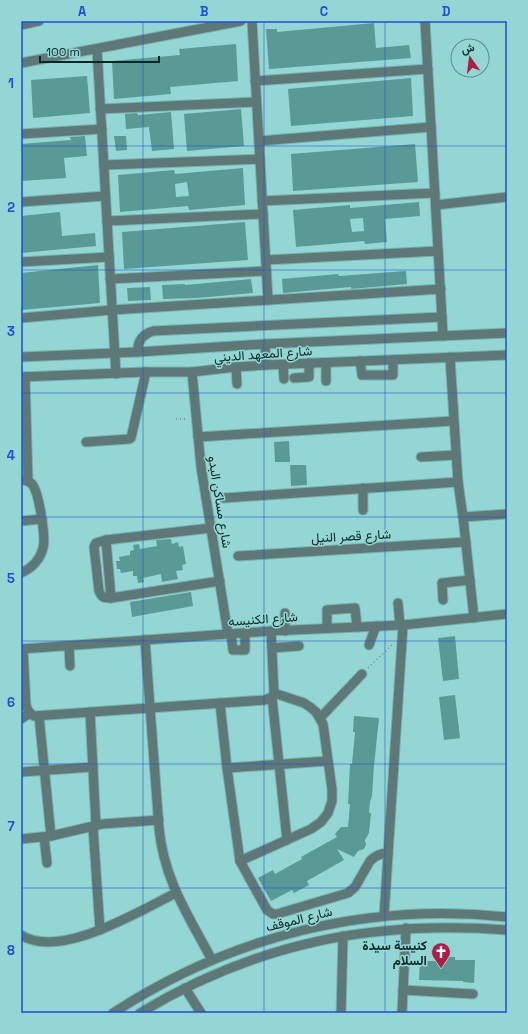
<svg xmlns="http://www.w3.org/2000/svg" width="528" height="1034" font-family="'Space Grotesk',Vazirmatn,sans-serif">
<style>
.building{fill:#599a97;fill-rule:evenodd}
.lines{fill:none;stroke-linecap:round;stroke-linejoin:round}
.minor-casing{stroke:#79b3b0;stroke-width:11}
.path{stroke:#5f9390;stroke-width:1.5;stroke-dasharray:1 3;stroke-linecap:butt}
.minor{stroke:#5e7877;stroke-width:9}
.grid{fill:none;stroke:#1d4ed8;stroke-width:1;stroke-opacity:0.55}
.labels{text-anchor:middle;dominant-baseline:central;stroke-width:3;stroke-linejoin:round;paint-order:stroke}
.street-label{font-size:13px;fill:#0b2726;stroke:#94d6d3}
.poi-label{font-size:13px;font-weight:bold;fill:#0b2726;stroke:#94d6d3;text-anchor:end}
.neatline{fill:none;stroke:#1d4ed8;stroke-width:1.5}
.grid-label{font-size:13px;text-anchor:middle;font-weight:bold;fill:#1d4ed8}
</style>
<rect width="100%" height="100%" fill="#94d6d3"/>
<!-- building -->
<g class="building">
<path d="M374 23 376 48 409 45 411 58 269 69 266 29H277V32Z"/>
<path d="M236 44 238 81 170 87 171 94 114 99 112 61 180 55 179 49Z"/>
<path d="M87 76 90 113 33 118 31 80Z"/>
<path d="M411 78 413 116 291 126 288 89Z"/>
<path d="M241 109 244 146 187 151 184 114Z"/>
<path d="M171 112 174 149 152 151 149 127 126 129 125 114 137 113 138 115Z"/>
<path d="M85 136 87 156 64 158 66 178 21 181V144L71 140 70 137Z"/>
<path d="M114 136H126L127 150 116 151Z"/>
<path d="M415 144 418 182 293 191 291 154Z"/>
<path d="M243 168 245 205 189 210 188 206 120 212 118 175 174 170 175 174ZM187 182 189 196 176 197 175 184Z"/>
<path d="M419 202 420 216 385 219 387 242 365 244 364 241 296 247 293 210 350 205V208ZM363 218 364 231 352 232 350 219Z"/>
<path d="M60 212 62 236 95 233 96 246 21 253V216Z"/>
<path d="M245 222 248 260 124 269 122 232Z"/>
<path d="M98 265 100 303 21 310V273Z"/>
<path d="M406 271 407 284 351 289V287L283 293 282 279 338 274 339 276Z"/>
<path d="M251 279 253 293 197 298 163 299 162 285 185 284V285Z"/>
<path d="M150 287 151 300 128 301 127 288Z"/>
<path d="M289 441 290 462H275L274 442Z"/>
<path d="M290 465H306L307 485 291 486Z"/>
<path d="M171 539 172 544 178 542 179 547 183 546 186 564 182 565 183 570 176 571 178 579 162 582 161 574 143 578 144 582 138 583 137 576H133V571L121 573 120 569H117L116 561H120L119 557 130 555V551L134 550 133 545 139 544 140 549 157 546 156 540Z"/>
<path d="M191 592 193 606 132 617 130 602Z"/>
<path d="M455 636 459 679 443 681 438 638Z"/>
<path d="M455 695 460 738 444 740 439 697Z"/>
<path d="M354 716 379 718 374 766 372 796 370 802 369 813H371L369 833 365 840 366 845 364 849 358 851 354 857 337 849 344 860 307 881 309 885 294 893 292 890 271 901 258 878 273 870 275 874 302 859 301 857 337 837 335 834 341 827H348L350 804H348L350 764H352L355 732H353Z"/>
<path d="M446 957H455V960H475L474 983 463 982V981L419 980 420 961H446Z"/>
</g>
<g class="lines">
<!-- minor casing -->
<g class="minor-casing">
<g id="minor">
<path d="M252 21 268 300"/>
<path d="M425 21 443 336"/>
<path d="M21 25 39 21"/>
<path d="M97 49 116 374"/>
<path d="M21 63 241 21"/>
<path d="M255 81 428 69"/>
<path d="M100 109 256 102"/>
<path d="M21 134 102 129"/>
<path d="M259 141 431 127"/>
<path d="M104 165 260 159"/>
<path d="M262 201 435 193"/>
<path d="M21 202 105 196"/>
<path d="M436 205 507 197"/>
<path d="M107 221 263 214"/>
<path d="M266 260 438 251"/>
<path d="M21 262 109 257"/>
<path d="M110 279 266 271"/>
<path d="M21 318 112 310 441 289"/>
<path d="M265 344 266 365"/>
<path d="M138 352C137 341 143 334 153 331L442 317"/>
<path d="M21 357 138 352 265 344 507 333"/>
<path d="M450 357 458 482 463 517 474 618"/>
<path d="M360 361 362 375H393V360"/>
<path d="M326 363V381"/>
<path d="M283 365 284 379"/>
<path d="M236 367 237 384"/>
<path d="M192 372 201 467 228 634"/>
<path d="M21 377 146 372H192L236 367 266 365 507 355"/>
<path d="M25 377 28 481"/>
<path d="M294 378 309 377V363"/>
<path d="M198 437 453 421"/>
<path d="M86 442 129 439 131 438 146 372"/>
<path d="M421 457 456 455"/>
<path d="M21 480C25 480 29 481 32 484 39 492 46 538 43 548 40 560 32 568 21 573"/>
<path d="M363 488V510"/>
<path d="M224 498 458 482"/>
<path d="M463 517 507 514"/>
<path d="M21 521 42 519"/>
<path d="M211 528 106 540 96 543 94 547 99 591C102 598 104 598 111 598L220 581"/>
<path d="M106 540 111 598"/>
<path d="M238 556 466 542"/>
<path d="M443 600 442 583 470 580"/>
<path d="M398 603 400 625"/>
<path d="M285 613V631"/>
<path d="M327 628V610L355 608 357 627"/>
<path d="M231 634 233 650H245V633"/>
<path d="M145 640 159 828C164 880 188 915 212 960"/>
<path d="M369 645 376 626"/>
<path d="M69 646 70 666"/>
<path d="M272 648 299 646"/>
<path d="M21 649 271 631 403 625 507 614"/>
<path d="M23 649 26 705C27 710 29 713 34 716L265 700 272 697 274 693 271 631"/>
<path d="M272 697 287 840"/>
<path d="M220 703 227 768 240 861 267 910 273 914H277L348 893 355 887 370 861C375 856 381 853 388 853"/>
<path d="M90 712 96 826"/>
<path d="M39 716 51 836"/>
<path d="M320 718 362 674"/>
<path d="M21 719 30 713"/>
<path d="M227 768 328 761"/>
<path d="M21 772 93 767"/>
<path d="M93 827 100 930"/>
<path d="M44 837 47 863"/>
<path d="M21 839 51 836 102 824 159 820"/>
<path d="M240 861 311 829 321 822 328 813 332 801V789L323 724 316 712 310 707 304 703 274 693"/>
<path d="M384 916 403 625"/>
<path d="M21 935C60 960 139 911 176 893"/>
<path d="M185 988 201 1013"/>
<path d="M403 990 473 994"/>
<path d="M113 1013C231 936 367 902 507 917"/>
<path d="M140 1013C256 943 373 920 507 930"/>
<path d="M341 1013 343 936"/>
<path d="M402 1013 406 928"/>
</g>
</g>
<!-- path -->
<g class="path">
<path d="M176 419H188"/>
<path d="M368 668 394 643"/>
</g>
<!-- minor -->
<use href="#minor" class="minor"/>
</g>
<!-- grid -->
<path class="grid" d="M143 21V1013M264 21V1013M385 21V1013M21 146H507M21 270H507M21 393H507M21 517H507M21 641H507M21 764H507M21 888H507"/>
<!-- icons -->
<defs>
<g id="church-pin" transform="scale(1)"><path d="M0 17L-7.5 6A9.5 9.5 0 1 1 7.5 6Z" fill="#af1c46" stroke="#94d6d3"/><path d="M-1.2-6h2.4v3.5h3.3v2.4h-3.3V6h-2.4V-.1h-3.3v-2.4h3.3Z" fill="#fff"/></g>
</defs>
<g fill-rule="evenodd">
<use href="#church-pin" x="441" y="952"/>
</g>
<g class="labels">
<!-- street labels -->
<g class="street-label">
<text transform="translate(263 354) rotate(-4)">شارع المعهد الديني</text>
<text transform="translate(220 502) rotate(81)">شارع مساكن البدو</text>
<text transform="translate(351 536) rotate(-3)">شارع قصر النيل</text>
<text transform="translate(263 619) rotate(-4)">شارع الكنيسه</text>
<text transform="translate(299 919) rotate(-14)">شارع الموقف</text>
</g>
<!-- poi labels -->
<g class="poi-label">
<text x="427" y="945">كنيسة سيدة<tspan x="427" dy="15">السلام</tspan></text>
</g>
</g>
<!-- border -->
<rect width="528" height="1034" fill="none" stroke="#94d6d3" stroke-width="44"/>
<!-- north arrow -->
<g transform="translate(470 58) rotate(346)"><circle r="19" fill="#94d6d3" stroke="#5d908e"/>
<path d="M0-3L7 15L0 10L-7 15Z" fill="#af1c46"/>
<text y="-6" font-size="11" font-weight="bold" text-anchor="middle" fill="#0b2726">ش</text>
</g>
<!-- scale -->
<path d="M40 56v6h119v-6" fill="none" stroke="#0b2726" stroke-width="2"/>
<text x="46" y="56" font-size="12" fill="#0b2726" stroke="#94d6d3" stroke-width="3" paint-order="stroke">100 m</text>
<rect x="22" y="22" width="484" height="990" class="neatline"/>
<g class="grid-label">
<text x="82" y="16">A</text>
<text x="204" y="16">B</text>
<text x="324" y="16">C</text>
<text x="446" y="16">D</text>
<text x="11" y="88">1</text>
<text x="11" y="212">2</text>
<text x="11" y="336">3</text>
<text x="11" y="460">4</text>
<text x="11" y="583">5</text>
<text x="11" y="707">6</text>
<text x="11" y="831">7</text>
<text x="11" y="955">8</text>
</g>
</svg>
